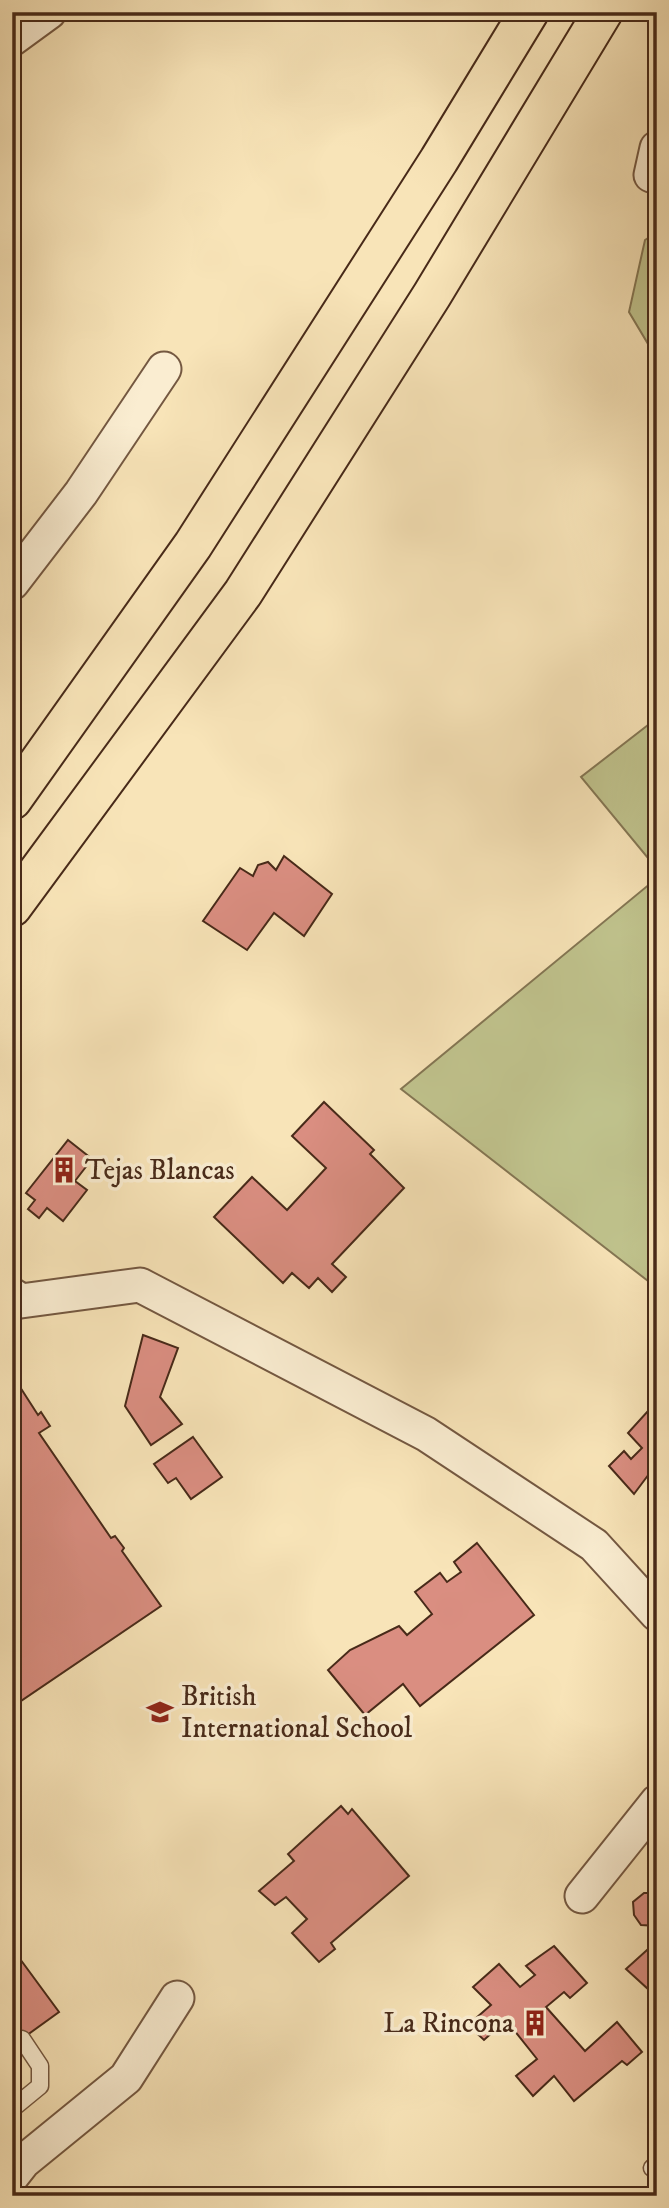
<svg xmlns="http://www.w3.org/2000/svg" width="669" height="2208" font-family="'IM FELL DW Pica',serif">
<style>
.green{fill:#c0c38d;stroke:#847653;stroke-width:2}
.building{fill:#da8e81;stroke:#482a19;stroke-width:2}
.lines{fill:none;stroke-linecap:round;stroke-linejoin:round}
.lane-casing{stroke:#745841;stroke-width:19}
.street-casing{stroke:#745841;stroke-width:37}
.highway-casing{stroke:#482a19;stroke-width:42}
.lane{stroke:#faedd1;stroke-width:16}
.street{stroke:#faedd1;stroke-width:33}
.highway{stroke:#f8e4b8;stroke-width:38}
.labels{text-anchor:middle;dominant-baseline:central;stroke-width:7;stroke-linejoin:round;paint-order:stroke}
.poi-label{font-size:28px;fill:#482a19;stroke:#faedd1;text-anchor:start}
</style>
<rect width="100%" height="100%" fill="#f8e4b8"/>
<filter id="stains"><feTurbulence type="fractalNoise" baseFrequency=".00286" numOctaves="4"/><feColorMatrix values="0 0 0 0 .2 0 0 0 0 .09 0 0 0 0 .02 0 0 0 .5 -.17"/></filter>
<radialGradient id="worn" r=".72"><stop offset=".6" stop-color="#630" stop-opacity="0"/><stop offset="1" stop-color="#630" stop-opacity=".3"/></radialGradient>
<!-- green -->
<g class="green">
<path d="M657 232V359L629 312 645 240Z"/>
<path d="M657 718V869L581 777Z"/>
<path d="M657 878V1288L401 1089Z"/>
</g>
<!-- building -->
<g class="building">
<path d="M284 856 332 894 304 936 274 913 247 950 203 921 240 868 253 876 258 865 268 862 276 870Z"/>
<path d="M324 1102 374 1150 370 1154 404 1188 332 1264 346 1277 332 1292 318 1278 309 1288 292 1273 283 1283 214 1217 252 1177 287 1210 326 1168 292 1136Z"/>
<path d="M68 1140 92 1159 75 1181 87 1190 63 1221 47 1208 39 1218 28 1209 35 1200 26 1193Z"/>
<path d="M143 1335 178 1348 160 1397 182 1424 151 1445 125 1406Z"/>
<path d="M20 1387 38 1415 41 1412 50 1426 39 1433 111 1538 115 1536 124 1548 122 1551 161 1606 12 1707V1392Z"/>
<path d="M657 1401V1479L649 1474 634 1494 609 1466 624 1451 631 1459 642 1448 628 1433Z"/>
<path d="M193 1437 222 1477 191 1499 176 1478 168 1483 154 1464Z"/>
<path d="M477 1543 534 1615 420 1706 403 1684 365 1715 328 1670 350 1650 399 1626 407 1635 432 1614 415 1592 440 1573 447 1582 461 1572 454 1562Z"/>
<path d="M341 1806 348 1814 352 1809 409 1876 331 1943 335 1949 319 1962 292 1933 307 1919 286 1897 275 1905 259 1891 294 1861 288 1854Z"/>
<path d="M644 1893H657V1926L641 1925 634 1915 633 1902Z"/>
<path d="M657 1941V1980L648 1989 626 1969Z"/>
<path d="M554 1946 587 1983 570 1998 564 1992 546 2007 585 2051 617 2022 642 2052 627 2065 622 2061 574 2101 554 2076 533 2096 516 2076 537 2059 506 2020 484 2040 468 2025 491 2005 473 1987 499 1964 520 1987 535 1975 526 1966Z"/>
<path d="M12 1948 59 2012 12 2046Z"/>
</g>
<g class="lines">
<!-- lane casing -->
<g class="lane-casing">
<g id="lane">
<path d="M12 2109 40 2086V2066L22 2039"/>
<path d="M652 2168 657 2164"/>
</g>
</g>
<!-- street casing -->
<g class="street-casing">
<g id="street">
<path d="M12 39 49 12"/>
<path d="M657 148 651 175 657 177"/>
<path d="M12 583 81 493 164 369"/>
<path d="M12 1295 21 1301 140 1285 426 1434 594 1545 657 1614"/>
<path d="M582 1896 657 1802"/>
<path d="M12 2176 23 2162 126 2078 177 1998"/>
</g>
</g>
<!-- highway casing -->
<g class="highway-casing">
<g id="highway">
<path d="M12 800 193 545 439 160 529 12"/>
<path d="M12 907 243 593 432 295 603 12"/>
</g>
</g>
<!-- lane -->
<use href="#lane" class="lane"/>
<!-- street -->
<use href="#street" class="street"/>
<!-- highway -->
<use href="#highway" class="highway"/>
</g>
<!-- icons -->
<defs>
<g id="building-bare" transform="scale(2.1)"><path d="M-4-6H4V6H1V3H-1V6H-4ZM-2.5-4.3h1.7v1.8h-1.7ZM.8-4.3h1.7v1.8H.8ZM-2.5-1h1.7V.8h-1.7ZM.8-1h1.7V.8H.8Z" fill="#8f2418" stroke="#faedd1" stroke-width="2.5" paint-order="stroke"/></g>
<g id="school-bare" transform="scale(2.1)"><path d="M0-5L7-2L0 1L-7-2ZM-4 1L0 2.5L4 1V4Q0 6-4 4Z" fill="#8f2418" stroke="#faedd1" stroke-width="2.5" paint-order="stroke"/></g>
</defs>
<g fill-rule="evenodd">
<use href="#building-bare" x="64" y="1170"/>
<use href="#school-bare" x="160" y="1712"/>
<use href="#building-bare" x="535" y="2023"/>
</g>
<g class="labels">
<!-- poi labels -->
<g class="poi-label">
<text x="85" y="1170">Tejas Blancas</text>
<text x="181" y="1696">British<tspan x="181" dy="32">International School</tspan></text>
<text x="514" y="2023" text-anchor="end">La Rincona</text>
</g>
</g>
<!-- margin -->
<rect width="669" height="2208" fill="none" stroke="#f8e4b8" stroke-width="42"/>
<rect x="14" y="14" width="641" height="2180" fill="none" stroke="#482a19" stroke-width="3.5"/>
<rect x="21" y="21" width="627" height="2166" fill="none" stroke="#482a19" stroke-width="2"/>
<rect width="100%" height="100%" filter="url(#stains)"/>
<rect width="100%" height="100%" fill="url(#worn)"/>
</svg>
